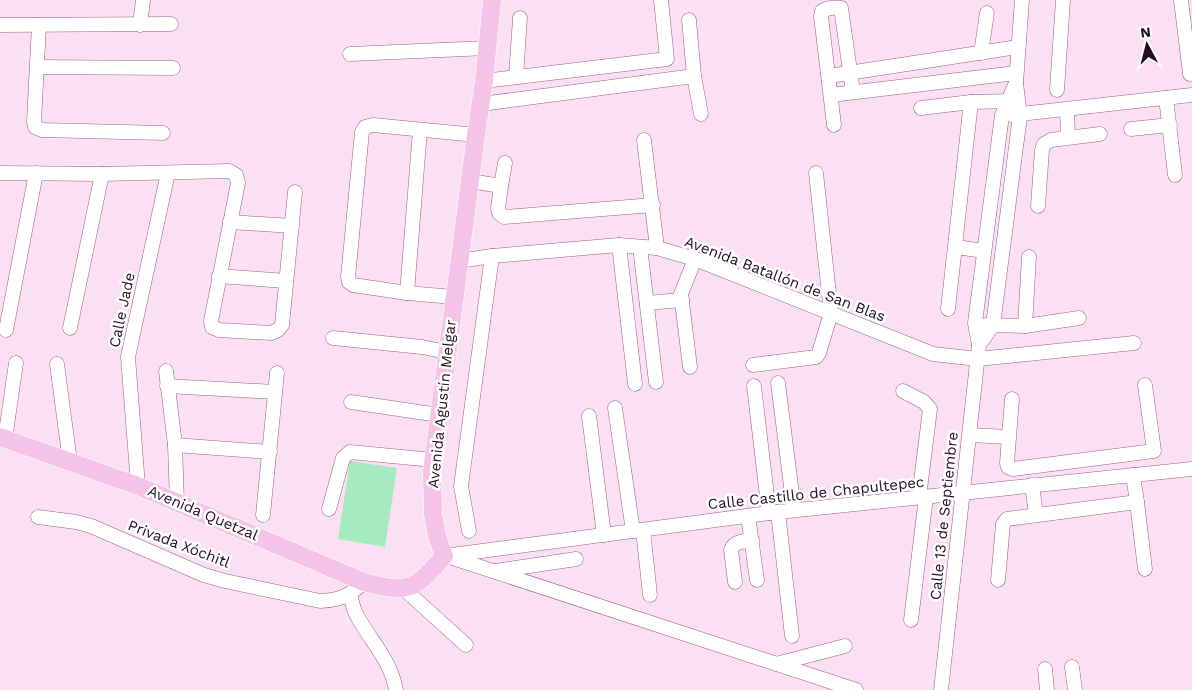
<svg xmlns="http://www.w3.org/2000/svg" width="1192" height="690" font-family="'Work Sans',sans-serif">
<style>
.green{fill:#a4ebbf}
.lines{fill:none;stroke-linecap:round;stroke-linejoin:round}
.minor-casing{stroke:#975d88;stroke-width:15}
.major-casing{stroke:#fff;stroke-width:19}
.minor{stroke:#fff;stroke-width:14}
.major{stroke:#f4c3e7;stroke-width:18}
.labels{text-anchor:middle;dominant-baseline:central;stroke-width:5;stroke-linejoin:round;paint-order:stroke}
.street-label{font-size:15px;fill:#220c1d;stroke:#fff}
</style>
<rect width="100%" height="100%" fill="#fbe0f3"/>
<!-- green -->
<path class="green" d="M350 461 397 468 385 547 338 539Z"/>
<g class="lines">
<!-- minor casing -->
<g class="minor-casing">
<g id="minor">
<path d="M1181 0 1190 74"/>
<path d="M689 20 694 76 701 114"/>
<path d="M0 25 171 24"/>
<path d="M39 25 34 122 35 127 42 130 163 133"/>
<path d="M140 25 143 0"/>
<path d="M981 53 987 13"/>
<path d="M350 54 488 48"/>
<path d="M37 67 173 68"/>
<path d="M829 76 1018 47"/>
<path d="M516 77 520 18"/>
<path d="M484 81 667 59 661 0"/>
<path d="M1057 90 1063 0"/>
<path d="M831 95 1016 73"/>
<path d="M1166 98 1175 175"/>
<path d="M481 104 694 76"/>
<path d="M921 108 971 102 1016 101"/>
<path d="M1067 110 1068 137"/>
<path d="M1012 115 1192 95"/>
<path d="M834 125 821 16 822 11C828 8 835 7 841 8L853 92"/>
<path d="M1131 129 1170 125"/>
<path d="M644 140 657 248"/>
<path d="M0 173 102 174 229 171 236 175 238 183 211 321 212 327 219 330 271 333 278 330 282 325 295 192"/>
<path d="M470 181 501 186 498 208 499 213 504 217 653 205"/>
<path d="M501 186 505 163"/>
<path d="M1038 206 1042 150 1044 144 1051 140 1100 134"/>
<path d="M230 222 292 226"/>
<path d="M619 245 635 384"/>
<path d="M640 247 656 382"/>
<path d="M956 247 984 251"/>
<path d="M459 261 492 256 619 245 657 248 695 259 933 354 978 359 1134 343"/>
<path d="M219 276 286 281"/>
<path d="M407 293 420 130"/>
<path d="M454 297 407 293 353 285 349 282 348 277 362 132 365 127 373 125 476 135"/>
<path d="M647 303 682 300"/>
<path d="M948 309 971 102"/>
<path d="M986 325 1025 326 1079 318"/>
<path d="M1025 326 1029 257"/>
<path d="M70 328 102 174"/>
<path d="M6 330 36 173"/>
<path d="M333 338 422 347 447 352"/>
<path d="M979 345 993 325 1020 116 1016 83 1022 0"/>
<path d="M57 364 70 462"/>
<path d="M753 365 816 357 819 353 831 313 816 173"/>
<path d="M690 367 681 294 695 259"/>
<path d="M166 371 175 445 177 502"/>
<path d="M778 383 794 510"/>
<path d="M167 386 275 392"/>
<path d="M754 386 769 513"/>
<path d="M903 391 924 402 930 409 919 497"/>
<path d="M1012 399 1007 463 1008 467 1013 469 1154 451 1145 385"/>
<path d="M351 402 439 415"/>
<path d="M615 408 633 531"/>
<path d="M589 416 604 535"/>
<path d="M970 435 1008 437"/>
<path d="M5 439 16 363"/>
<path d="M175 445 270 452"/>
<path d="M1133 475 1137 502"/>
<path d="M1032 485 1036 514"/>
<path d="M138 486 128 357 168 173"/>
<path d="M329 509 343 458 350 452 433 460"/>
<path d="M778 512 792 636"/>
<path d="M263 515 277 373"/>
<path d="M748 516 757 580"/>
<path d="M38 517 76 522 91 526 204 575 225 581 320 601C341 600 349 596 364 582"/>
<path d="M643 530 650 595"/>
<path d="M469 531 461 486 492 256"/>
<path d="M444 556 769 513 1192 469"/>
<path d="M450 557 856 690"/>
<path d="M495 571 576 559"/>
<path d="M998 580 1003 524 1007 519 1137 502 1145 569"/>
<path d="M735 582 731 550C734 541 743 542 752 540"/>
<path d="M404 589 466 645"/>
<path d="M350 595C352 601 353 608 356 614 370 641 390 658 396 690"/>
<path d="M911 620 926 497"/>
<path d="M776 664 845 646"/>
<path d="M1072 667 1075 690"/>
<path d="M1045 669 1047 690"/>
<path d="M941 690 979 345 975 323 1002 115 1016 83"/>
</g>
</g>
<!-- major casing -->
<g class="major-casing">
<path id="major" d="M0 437 138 486 364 582C408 594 415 590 444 556L437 536 433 514 432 471 476 135 484 81 492 0"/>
</g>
<!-- minor -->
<use href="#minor" class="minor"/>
<!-- major -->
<use href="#major" class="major"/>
</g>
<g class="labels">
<!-- street labels -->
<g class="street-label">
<text transform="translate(785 279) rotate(21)">Avenida Batallón de San Blas</text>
<text transform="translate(122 310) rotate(-78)">Calle Jade</text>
<text transform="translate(442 404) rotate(-84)">Avenida Agustín Melgar</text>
<text transform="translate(816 493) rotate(-6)">Calle Castillo de Chapultepec</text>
<text transform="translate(203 513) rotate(23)">Avenida Quetzal</text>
<text transform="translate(944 516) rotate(-84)">Calle 13 de Septiembre</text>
<text transform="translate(179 544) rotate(21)">Privada Xóchitl</text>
</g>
</g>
<!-- north arrow -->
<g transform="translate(1147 45) rotate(353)" stroke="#ffffff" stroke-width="4" paint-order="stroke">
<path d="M0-4L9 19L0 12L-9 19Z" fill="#220c1d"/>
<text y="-8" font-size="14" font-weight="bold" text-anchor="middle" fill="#220c1d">N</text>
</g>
</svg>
